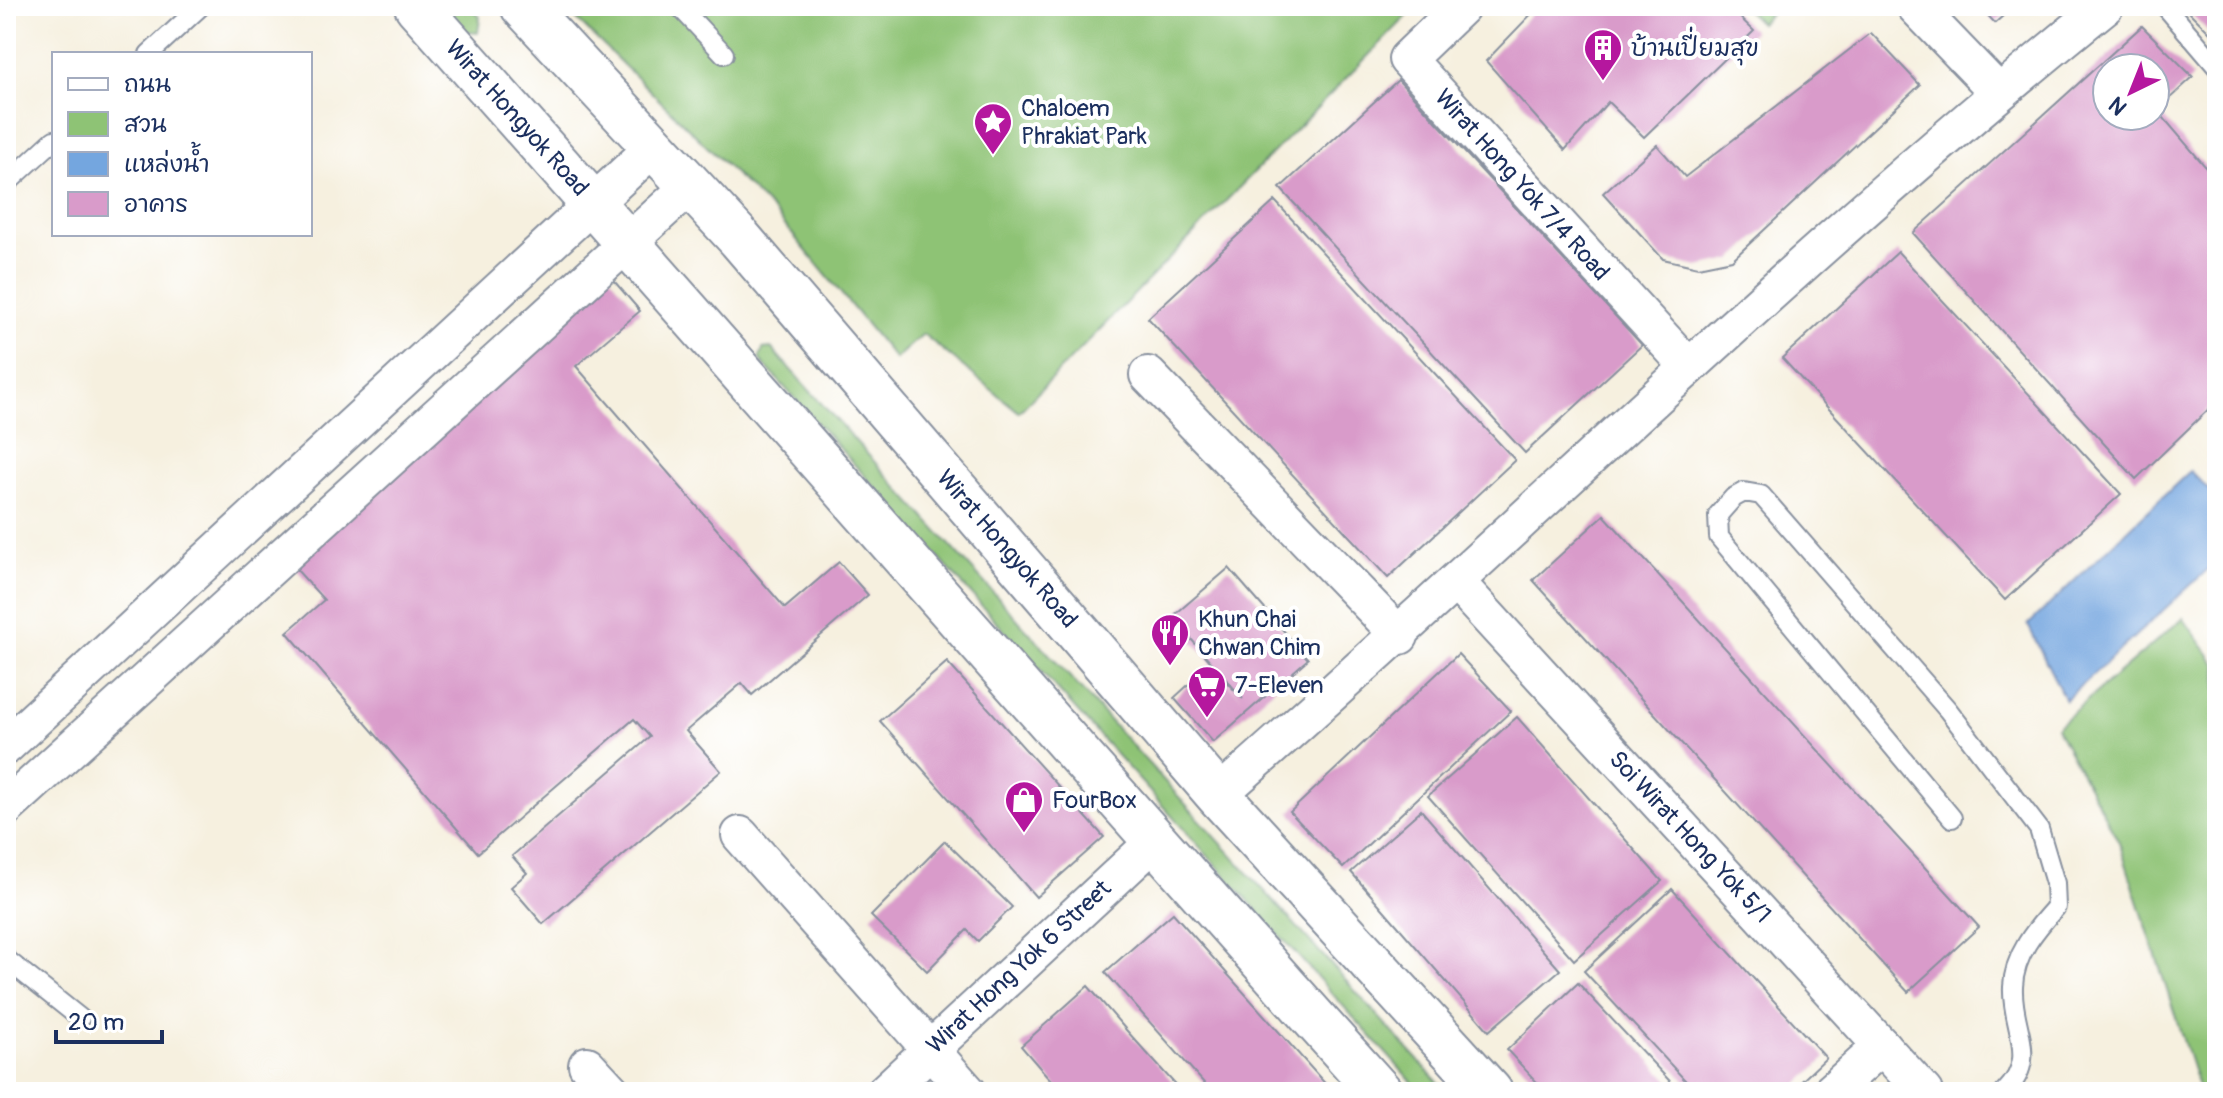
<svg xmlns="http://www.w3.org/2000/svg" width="2223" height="1098" font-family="Pangolin,'Playpen Sans Thai',sans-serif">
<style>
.green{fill:#8ec375;stroke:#54796a;stroke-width:2}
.water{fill:#74a6df;stroke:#486a9e;stroke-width:2}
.building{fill:#d99bca;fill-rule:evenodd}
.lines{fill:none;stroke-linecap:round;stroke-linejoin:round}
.lane-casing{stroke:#88909e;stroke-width:22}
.street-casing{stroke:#88909e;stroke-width:40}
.secondary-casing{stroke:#88909e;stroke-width:48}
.lane{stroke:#fff;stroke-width:18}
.street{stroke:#fff;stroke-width:36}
.secondary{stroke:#fff;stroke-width:44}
.labels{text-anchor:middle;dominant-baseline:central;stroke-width:8;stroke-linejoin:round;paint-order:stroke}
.poi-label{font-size:24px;fill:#1b2f5e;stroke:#fff;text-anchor:start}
.street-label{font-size:24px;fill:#1b2f5e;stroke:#fff}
</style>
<rect width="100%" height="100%" fill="#fff"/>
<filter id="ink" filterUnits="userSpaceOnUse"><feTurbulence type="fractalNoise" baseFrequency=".0125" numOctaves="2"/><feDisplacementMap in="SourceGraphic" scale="16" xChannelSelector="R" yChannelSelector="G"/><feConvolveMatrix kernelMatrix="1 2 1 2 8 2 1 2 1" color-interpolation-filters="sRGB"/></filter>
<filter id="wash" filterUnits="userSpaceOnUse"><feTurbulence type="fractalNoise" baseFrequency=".006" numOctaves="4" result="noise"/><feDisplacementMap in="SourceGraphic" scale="32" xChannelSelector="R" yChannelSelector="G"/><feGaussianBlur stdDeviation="1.8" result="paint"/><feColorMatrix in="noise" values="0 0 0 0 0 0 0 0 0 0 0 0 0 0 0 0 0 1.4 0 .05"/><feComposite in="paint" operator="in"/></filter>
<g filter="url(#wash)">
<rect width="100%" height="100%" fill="#f6f0df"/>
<!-- green -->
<g class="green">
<path d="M442 6H470L480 17 478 33 466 32Z"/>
<path d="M563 6H1417L1019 412 923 334 895 359 775 213Z"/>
<path d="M1742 6H1778L1760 23Z"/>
<path d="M771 348 1447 1092H1421L759 359 763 349Z"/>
<path d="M2183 618 2217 665V1092H2200L2119 842 2056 727Z"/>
</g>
<!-- water -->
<path class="water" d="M2190 471 2217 498V561L2065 700 2028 625Z"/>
<g id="blocks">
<!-- building -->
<g class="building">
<path d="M1539 6H1728L1754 31 1644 137 1608 102 1565 150 1486 61Z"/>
<path d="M1979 6H2014L1995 23Z"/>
<path d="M2183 6H2217V40Z"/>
<path d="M2142 26 2193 77 2157 110 2217 180V401L2136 479 1913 233ZM2107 68H2155V116H2107Z"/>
<path d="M1871 33 1920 85 1732 260 1698 267 1663 259 1603 193 1657 145 1685 177Z"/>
<path d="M1398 80 1642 345 1525 453 1280 188Z"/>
<path d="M1275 201 1515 460 1388 578 1148 318Z"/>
<path d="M1898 252 2121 494 2005 600 1782 358Z"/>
<path d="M608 274 640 311 576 366 785 608 839 562 868 595 752 695 742 683 686 731 721 771 543 924 511 887 527 873 512 856 650 737 634 719 478 853 287 632 324 600 287 559Z"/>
<path d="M1604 515 1979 927 1908 992 1533 580Z"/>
<path d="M1229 568 1308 659 1213 742 1174 698 1210 665 1243 699 1172 617Z"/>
<path d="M1458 654 1511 711 1343 868 1290 812Z"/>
<path d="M947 662 1104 837 1036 897 880 721Z"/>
<path d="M1517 717 1662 881 1574 960 1428 796Z"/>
<path d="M1421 810 1560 970 1489 1031 1351 872Z"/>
<path d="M945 841 1012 907 978 941 967 930 927 971 871 916Z"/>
<path d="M1672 889 1826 1058 1790 1092H1696L1584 971Z"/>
<path d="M1173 913 1329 1088 1325 1092H1212L1105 972Z"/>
<path d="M1578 983 1680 1092H1546L1507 1050Z"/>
<path d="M1088 986 1127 1031 1182 1092H1062L1040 1068 1021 1046Z"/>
</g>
</g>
</g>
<g filter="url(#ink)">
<use href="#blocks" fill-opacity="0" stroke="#88909e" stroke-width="2"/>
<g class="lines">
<!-- lane casing -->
<g class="lane-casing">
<g id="lane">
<path d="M679 6 724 54"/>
<path d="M2165 6 2217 67"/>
<path d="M149 54 201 6"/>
<path d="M6 184 54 140"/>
<path d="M1952 818 1719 537 1718 515 1733 498 1744 492 1761 495 1948 710 2039 829 2055 883 2056 907C2035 930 2014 955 2013 987 2011 1029 2040 1056 2005 1092"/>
<path d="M6 959 80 1018"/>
</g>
</g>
<!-- street casing -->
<g class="street-casing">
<g id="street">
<path d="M1462 6 1407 59 1689 367"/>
<path d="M1915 6 1998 92"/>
<path d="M1148 375 1400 636"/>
<path d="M1456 582 1924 1092"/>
<path d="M6 746 653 148"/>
<path d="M1218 795C1516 534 1797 254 2105 6"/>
<path d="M6 808 691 185"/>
<path d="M740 835 968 1092"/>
<path d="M587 1065 612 1092"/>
<path d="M885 1092 1154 842"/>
<path d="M1831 1092 1882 1046"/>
</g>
</g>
<!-- secondary casing -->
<g class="secondary-casing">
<g id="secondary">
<path d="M417 6C739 367 1056 733 1380 1092"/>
<path d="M523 6 740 239 1218 795 1490 1092"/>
</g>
</g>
<!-- lane -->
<use href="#lane" class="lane"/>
<!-- street -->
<use href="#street" class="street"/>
<!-- secondary -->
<use href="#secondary" class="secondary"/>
</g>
</g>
<!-- icons -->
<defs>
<g id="building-pin" transform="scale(2)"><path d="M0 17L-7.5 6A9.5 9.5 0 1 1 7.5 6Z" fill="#b5179e" stroke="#fff"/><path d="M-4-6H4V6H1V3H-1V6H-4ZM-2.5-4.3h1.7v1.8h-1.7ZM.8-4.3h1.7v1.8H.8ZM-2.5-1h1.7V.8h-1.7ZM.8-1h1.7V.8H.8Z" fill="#fff"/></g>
<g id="sight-pin" transform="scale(2)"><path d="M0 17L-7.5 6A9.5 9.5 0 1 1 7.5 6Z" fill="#b5179e" stroke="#fff"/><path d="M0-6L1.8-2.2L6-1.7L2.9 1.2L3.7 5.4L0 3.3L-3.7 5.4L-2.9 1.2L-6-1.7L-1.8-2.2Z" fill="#fff"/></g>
<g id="restaurant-pin" transform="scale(2)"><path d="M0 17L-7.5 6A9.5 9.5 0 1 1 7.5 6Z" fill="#b5179e" stroke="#fff"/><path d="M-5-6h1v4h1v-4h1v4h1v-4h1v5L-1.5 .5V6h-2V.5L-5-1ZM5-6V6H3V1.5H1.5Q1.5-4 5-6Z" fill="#fff"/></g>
<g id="supermarket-pin" transform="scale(2)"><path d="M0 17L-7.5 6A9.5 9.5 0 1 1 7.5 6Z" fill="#b5179e" stroke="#fff"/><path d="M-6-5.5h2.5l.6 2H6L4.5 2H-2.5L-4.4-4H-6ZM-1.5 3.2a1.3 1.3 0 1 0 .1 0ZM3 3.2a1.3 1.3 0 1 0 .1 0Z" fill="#fff"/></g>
<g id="shop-pin" transform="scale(2)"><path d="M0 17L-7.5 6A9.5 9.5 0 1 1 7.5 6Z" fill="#b5179e" stroke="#fff"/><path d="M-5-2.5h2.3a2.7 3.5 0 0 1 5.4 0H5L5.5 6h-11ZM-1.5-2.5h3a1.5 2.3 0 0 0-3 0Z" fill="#fff"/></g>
</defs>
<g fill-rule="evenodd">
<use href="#building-pin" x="1603" y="48"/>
<use href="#sight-pin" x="993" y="122"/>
<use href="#restaurant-pin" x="1170" y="633"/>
<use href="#supermarket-pin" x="1207" y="685"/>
<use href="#shop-pin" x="1024" y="800"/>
</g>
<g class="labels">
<!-- poi labels -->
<g class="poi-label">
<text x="1631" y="48">บ้านเปี่ยมสุข</text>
<text x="1021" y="108">Chaloem<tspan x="1021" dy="28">Phrakiat Park</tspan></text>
<text x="1198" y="619">Khun Chai<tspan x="1198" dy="28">Chwan Chim</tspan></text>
<text x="1235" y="685">7-Eleven</text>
<text x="1052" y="800">FourBox</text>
</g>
<!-- street labels -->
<g class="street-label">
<text transform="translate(517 118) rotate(48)">Wirat Hongyok Road</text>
<text transform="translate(1522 185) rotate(48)">Wirat Hong Yok 7/4 Road</text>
<text transform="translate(1007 549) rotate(49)">Wirat Hongyok Road</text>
<text transform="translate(1690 837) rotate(47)">Soi Wirat Hong Yok 5/1</text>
<text transform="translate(1019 967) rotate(-43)">Wirat Hong Yok 6 Street</text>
</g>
</g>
<!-- margin -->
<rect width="2223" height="1098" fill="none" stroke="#fff" stroke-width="32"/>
<!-- legend -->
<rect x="52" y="52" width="260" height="184" fill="#ffffff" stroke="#a4acbf" stroke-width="2"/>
<rect x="68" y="78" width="40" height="12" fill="#ffffff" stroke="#a4acbf" stroke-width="2"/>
<text x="124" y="92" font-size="24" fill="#1b2f5e">ถนน</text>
<rect x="68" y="112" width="40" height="24" fill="#8ec375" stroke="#a4acbf" stroke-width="2"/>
<text x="124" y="132" font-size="24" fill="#1b2f5e">สวน</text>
<rect x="68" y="152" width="40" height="24" fill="#74a6df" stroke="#a4acbf" stroke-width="2"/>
<text x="124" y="172" font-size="24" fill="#1b2f5e">แหล่งน้ำ</text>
<rect x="68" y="192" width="40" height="24" fill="#d99bca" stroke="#a4acbf" stroke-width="2"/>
<text x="124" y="212" font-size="24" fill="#1b2f5e">อาคาร</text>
<!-- north arrow -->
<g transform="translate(2131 92) rotate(223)"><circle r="38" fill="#ffffff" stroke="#a4acbf" stroke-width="2"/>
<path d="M0-6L14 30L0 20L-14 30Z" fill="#b5179e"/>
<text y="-12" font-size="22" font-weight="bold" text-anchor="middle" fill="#1b2f5e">N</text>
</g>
<!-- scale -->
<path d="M56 1030v12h106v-12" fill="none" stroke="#1b2f5e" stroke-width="4"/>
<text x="68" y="1030" font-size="24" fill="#1b2f5e" stroke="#ffffff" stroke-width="6" paint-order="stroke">20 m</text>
</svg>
